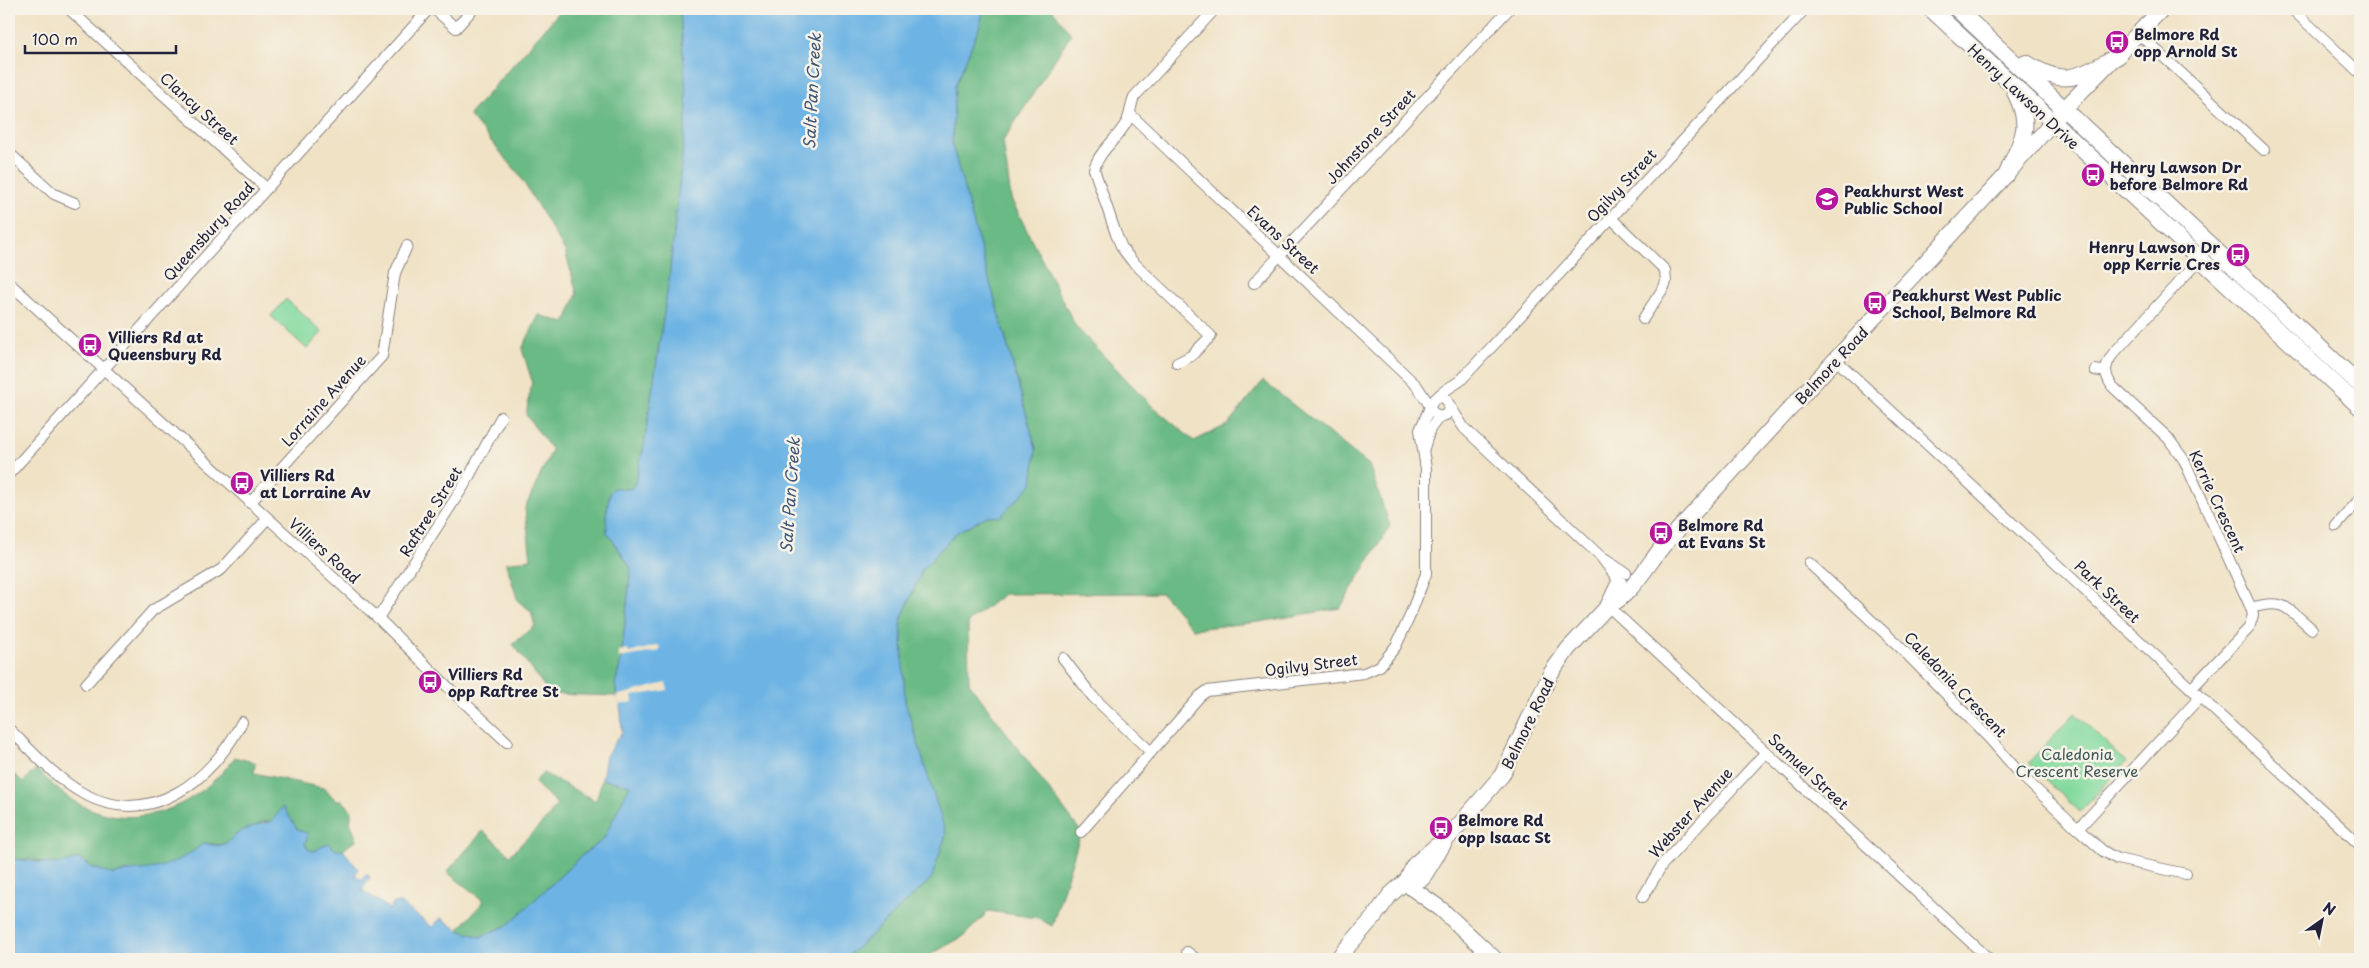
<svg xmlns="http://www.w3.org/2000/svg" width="2369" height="968" font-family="'Playpen Sans',sans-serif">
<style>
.green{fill:#83da9e;stroke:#527e6c}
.forest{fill:#6aba85;stroke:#466e60}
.water{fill:#6db4e4;stroke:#486b90}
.pier{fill:#f0e2c5}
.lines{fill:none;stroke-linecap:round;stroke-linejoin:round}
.street-casing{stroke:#898280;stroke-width:12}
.secondary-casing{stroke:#898280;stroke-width:17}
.primary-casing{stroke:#898280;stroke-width:18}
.street{stroke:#fff;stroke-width:10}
.secondary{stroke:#fff;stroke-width:15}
.primary{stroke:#fff;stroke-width:16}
.labels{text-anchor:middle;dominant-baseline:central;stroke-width:5;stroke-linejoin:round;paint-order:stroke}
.poi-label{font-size:15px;font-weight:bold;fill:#22223b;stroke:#f7f3e8;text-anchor:start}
.street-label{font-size:15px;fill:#22223b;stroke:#f7f3e8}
.park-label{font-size:15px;fill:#3f5959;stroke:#f7f3e8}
.water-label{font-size:16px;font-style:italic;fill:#3c5576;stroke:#f7f3e8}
</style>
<rect width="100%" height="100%" fill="#f7f3e8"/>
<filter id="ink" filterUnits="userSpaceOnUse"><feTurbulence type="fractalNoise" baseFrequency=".02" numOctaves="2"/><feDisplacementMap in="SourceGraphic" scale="10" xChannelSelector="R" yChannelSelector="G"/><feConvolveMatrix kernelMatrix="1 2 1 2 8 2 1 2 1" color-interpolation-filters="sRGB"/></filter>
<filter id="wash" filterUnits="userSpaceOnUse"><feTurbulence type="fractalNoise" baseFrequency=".0096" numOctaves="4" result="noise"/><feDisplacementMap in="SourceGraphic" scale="20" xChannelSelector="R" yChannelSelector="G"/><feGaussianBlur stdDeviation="1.12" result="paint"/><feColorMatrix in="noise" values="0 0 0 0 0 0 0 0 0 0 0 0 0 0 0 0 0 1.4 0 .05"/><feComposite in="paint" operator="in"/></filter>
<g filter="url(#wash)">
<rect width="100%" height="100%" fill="#f0e2c5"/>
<!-- green -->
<g class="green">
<path d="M286 299 322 332 307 349 271 316Z"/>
<path d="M2075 713 2126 762 2080 812 2028 763Z"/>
</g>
<!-- forest -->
<g class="forest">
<path d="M562 9H680L687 109 669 280 644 446 635 483 631 489 610 492 606 515 607 532 631 568 621 661 615 685 617 696 550 694 513 644 535 626 531 611 518 601 506 563 531 559 525 508 552 450 526 415 532 381 522 349 539 315 565 323 577 294 565 251 518 173 469 115Z"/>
<path d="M984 9H1052L1071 34 1003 141 1011 199 1076 327 1153 407 1194 441 1227 425 1263 381 1369 465 1390 526 1340 608 1259 622 1193 629 1162 593 1004 594 968 622 969 683 1081 832 1052 926 1038 918 989 911 964 936 922 959H845L931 879 946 834 905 702 901 620 922 570 956 533 987 516 1032 484 1036 448 952 145 955 86 980 25Z"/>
<path d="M235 757 255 763 254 773 323 788 336 800H342L352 811 350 822 357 839 343 850H336L328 843 315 851 309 850 288 818 262 822 252 829 236 834 230 842 219 845 204 843C188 856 169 867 148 870 135 871 126 870 114 875L91 867 84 860 55 865 29 859 9 860V770L23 782 36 769C49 781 62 795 77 803 136 835 198 807 235 757Z"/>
<path d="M543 773 596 801 602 779 631 785 603 840 585 853 508 925 480 937 458 930 484 901 447 872 483 831 510 855 549 816 557 804 534 782Z"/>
</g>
<!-- water -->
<path class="water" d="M680 9H984L980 25 955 86 952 145 1036 449 1032 484 1000 517 987 516 956 533 922 570 901 620 905 702 946 834 931 879 845 959H9V859C33 859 57 870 78 858L91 867 114 875C126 870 135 871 148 869 169 867 188 856 204 843 209 844 215 846 220 845 229 844 230 838 237 834 244 829 263 822 271 822L283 807 297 829 308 834 305 845 309 850 315 851 328 843 336 850H343L358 869 355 875 362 880 366 874 370 877 362 890 390 909 394 903H400L432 927 441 918 458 930 480 937 508 925 585 853 603 840 630 785 602 779 606 756 622 732 621 711 615 685 621 661 631 568 607 532 606 515 610 492 614 488 631 489 635 483 644 446 669 280 687 109Z"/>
<!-- pier -->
<g class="pier">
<path d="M659 645 660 651 619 658V651L628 649 629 653Z"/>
<path d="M666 683 668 690 632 696 633 702 619 705 617 696Z"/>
</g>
</g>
<g filter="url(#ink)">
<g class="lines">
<!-- street casing -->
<g class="street-casing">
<g id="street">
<path d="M69 9 266 188"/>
<path d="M434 9 456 28 473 9"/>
<path d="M2292 9 2360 73"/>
<path d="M2139 34 2264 150"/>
<path d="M1130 114 1417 386 1430 406"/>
<path d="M9 153 54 194 75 203"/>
<path d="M1611 218 1665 270 1666 282 1664 287 1643 319"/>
<path d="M2200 259 2113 354C2104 366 2104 374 2112 386L2168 438 2184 460 2251 608C2284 598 2287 608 2312 629"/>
<path d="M9 283 378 618 454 693 507 742"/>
<path d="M1254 283 1509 9"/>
<path d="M1836 360 2360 845"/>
<path d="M1177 363 1191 356 1211 336 1132 261 1122 248 1116 234 1094 169C1099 151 1117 139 1126 123 1131 115 1130 106 1134 97L1215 9"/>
<path d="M2095 370 2106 372"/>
<path d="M1440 397 1446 399 1450 406 1446 415 1439 417 1430 410C1429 399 1450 387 1460 381L1805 9"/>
<path d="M1450 406 1464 428 1601 557 1619 581"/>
<path d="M1424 448 1430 429 1439 417"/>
<path d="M9 474 429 9"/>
<path d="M250 503 382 356 395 273 407 246"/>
<path d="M2336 526 2360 499"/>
<path d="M1604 559 1626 573"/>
<path d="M1809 563 1900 647 1989 738 2023 777 2078 829 2200 697"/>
<path d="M1608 606 1989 959"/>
<path d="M378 618 465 484 501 417"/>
<path d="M1063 658 1093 697 1151 752"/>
<path d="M86 684 153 610 222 569 267 519"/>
<path d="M2191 689 2249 628 2253 615 2251 608"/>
<path d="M9 729C32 751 56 779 84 794 151 829 212 780 242 722"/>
<path d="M2078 829 2103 851 2117 859 2186 874"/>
<path d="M1081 832 1200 696 1207 691 1364 673 1380 666 1396 646 1409 618 1426 574V469L1420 430 1430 407"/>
<path d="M1643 897 1662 865 1766 752"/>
<path d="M1187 952 1196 959"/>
</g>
</g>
<!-- secondary casing -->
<g class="secondary-casing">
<g id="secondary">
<path d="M1608 606C1629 598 1648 564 1663 546L2007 174 2065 108 2162 9"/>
<path d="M1422 879 1446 840 1502 775 1551 673 1568 649 1608 606 1619 583"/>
<path d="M1412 888 1406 882 1414 865 1436 846"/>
<path d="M1413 889 1441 909 1495 959"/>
<path d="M1337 959 1374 917 1390 895 1406 881"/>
</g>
</g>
<!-- primary casing -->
<g class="primary-casing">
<g id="primary">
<path d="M1931 9 2360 407"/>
<path d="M1957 9 2360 385"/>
<path d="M2026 63C2067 89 2079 76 2118 56"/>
<path d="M2007 174C2021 139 2034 130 2015 92"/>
</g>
</g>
<!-- street -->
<use href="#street" class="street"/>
<!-- secondary -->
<use href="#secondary" class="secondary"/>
<!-- primary -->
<use href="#primary" class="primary"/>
</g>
</g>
<!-- icons -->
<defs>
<g id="bus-disc" transform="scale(1.25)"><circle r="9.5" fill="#b5179e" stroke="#f7f3e8"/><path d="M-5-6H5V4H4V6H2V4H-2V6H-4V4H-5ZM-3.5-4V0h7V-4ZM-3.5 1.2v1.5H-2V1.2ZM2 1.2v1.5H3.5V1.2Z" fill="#fff"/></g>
<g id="school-disc" transform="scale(1.25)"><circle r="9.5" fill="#b5179e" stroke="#f7f3e8"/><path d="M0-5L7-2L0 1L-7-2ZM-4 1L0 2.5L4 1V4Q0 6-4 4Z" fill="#fff"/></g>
</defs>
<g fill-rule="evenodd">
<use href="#bus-disc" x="2117" y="42"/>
<use href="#bus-disc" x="2093" y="175"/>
<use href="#school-disc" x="1827" y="199"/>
<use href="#bus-disc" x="2238" y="255"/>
<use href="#bus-disc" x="1875" y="303"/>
<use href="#bus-disc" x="90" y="345"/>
<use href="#bus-disc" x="242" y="483"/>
<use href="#bus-disc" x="1661" y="533"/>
<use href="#bus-disc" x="430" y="682"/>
<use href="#bus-disc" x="1441" y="828"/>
</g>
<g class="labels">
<!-- poi labels -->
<g class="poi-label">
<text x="2134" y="33">Belmore Rd<tspan x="2134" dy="17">opp Arnold St</tspan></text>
<text x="2110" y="166">Henry Lawson Dr<tspan x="2110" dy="17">before Belmore Rd</tspan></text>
<text x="1844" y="190">Peakhurst West<tspan x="1844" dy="17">Public School</tspan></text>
<text x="2220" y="246" text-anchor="end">Henry Lawson Dr<tspan x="2220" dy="17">opp Kerrie Cres</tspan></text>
<text x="1892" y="294">Peakhurst West Public<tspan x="1892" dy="17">School, Belmore Rd</tspan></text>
<text x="108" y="336">Villiers Rd at<tspan x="108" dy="17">Queensbury Rd</tspan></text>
<text x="260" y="474">Villiers Rd<tspan x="260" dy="17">at Lorraine Av</tspan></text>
<text x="1678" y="524">Belmore Rd<tspan x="1678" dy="17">at Evans St</tspan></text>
<text x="448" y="673">Villiers Rd<tspan x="448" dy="17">opp Raftree St</tspan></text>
<text x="1458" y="819">Belmore Rd<tspan x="1458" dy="17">opp Isaac St</tspan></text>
</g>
<!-- street labels -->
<g class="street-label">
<text transform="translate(2024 96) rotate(43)">Henry Lawson Drive</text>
<text transform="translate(200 108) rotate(42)">Clancy Street</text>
<text transform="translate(1370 136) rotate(-47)">Johnstone Street</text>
<text transform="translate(1621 185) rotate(-47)">Ogilvy Street</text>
<text transform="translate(208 231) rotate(-48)">Queensbury Road</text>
<text transform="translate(1284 239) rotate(43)">Evans Street</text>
<text transform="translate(1831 365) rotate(-47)">Belmore Road</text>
<text transform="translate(323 400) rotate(-48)">Lorraine Avenue</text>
<text transform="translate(2218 501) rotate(65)">Kerrie Crescent</text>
<text transform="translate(430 511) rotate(-58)">Raftree Street</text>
<text transform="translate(325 550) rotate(42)">Villiers Road</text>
<text transform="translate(2108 591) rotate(43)">Park Street</text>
<text transform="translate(1311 664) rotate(-7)">Ogilvy Street</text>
<text transform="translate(1956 684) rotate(46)">Caledonia Crescent</text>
<text transform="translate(1527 723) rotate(-64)">Belmore Road</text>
<text transform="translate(1809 771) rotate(43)">Samuel Street</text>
<text transform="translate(1690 812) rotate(-48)">Webster Avenue</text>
</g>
<!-- park labels -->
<g class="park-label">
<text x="2077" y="753">Caledonia<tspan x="2077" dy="17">Crescent Reserve</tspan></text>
</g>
<!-- water labels -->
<g class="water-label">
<text transform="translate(811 91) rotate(-87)">Salt Pan Creek</text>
<text transform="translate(789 495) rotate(-86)">Salt Pan Creek</text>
</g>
</g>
<!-- margin -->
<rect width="2369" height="968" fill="none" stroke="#f7f3e8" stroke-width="30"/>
<!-- north arrow -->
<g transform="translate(2322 920) rotate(33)" stroke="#f7f3e8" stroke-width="4" paint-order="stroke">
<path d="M0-4L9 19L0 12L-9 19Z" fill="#22223b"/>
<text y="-8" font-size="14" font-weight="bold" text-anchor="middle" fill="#22223b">N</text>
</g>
<!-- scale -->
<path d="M25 45v8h151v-8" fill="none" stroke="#22223b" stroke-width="2.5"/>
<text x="32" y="45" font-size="15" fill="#22223b" stroke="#f7f3e8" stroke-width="4" paint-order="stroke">100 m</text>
</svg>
